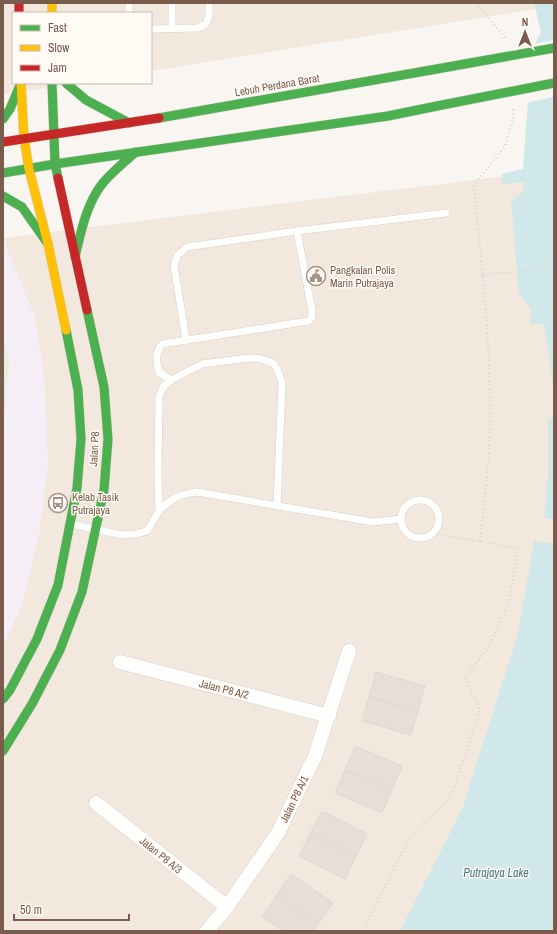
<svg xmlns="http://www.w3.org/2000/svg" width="557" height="934" font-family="'Archivo Narrow',sans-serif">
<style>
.residential{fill:#f2e8de}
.education{fill:#f6eef6}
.green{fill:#e7f0db}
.water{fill:#d0e8ea}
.pier{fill:#f9f5f0}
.building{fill:#e6ded7;stroke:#e2d8d2}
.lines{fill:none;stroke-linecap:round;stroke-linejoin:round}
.lane-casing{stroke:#d7d1cb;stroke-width:8}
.street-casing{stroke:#d7d1cb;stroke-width:15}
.fast-casing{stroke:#d9d2cb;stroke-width:10}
.slow-casing{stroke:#d9d2cb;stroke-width:10}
.jam-casing{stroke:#d9d2cb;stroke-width:10}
.path{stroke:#dcd5d0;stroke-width:2.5;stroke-dasharray:1 3;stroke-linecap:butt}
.lane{stroke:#fefefd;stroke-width:7}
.street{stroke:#fefefd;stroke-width:14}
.fast{stroke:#4caf50;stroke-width:9}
.slow{stroke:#ffc107;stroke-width:9}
.jam{stroke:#c62828;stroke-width:9}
.fast-bridge-casing{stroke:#dad1cc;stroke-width:10;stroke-linecap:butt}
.fast-bridge{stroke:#4caf50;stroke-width:9}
.labels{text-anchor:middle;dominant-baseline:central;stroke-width:3;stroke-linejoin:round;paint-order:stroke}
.street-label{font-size:11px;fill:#7a5c4d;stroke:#fffaf3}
.poi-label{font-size:11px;fill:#7a5c4d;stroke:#fffaf3;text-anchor:start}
.water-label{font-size:12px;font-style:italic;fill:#437c86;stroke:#fffaf3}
</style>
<rect width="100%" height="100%" fill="#f9f5f0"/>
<!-- residential -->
<g class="residential">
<path d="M3 3H554V6L151 71V13H13V83H78L3 95Z"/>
<path d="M554 170V870L536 931H3V238Z"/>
</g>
<!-- education -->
<path class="education" d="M3 238 35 317 44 376 48 463 39 534 22 606 3 646Z"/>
<!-- green -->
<path class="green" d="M3 342 9 360 3 431Z"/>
<!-- water -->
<g class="water">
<path d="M534 3H554V392L544 325 530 323 531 309 519 294 511 201 523 192 524 182 502 184V174L523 169 528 100 523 70 541 32Z"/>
<path d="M554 416V520L544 518 548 476V420Z"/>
<path d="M534 541 554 544V931H400L462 809 518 634Z"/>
</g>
<!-- pier -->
<path class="pier" d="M554 40V97L525 103 521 70 533 44Z"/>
<!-- building -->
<g class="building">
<path d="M376 672 425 686 418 711 369 697Z"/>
<path d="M369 697 418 711 411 735 362 721Z"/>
<path d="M355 746 402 766 392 790 345 770Z"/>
<path d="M345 770 392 790 382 813 335 793Z"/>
<path d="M322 811 367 834 356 856 310 834Z"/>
<path d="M310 834 356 856 345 879 299 856Z"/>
<path d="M291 874 333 903 318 924 276 896Z"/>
<path d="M276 896 318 924 313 931H283L262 917Z"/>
</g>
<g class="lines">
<!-- lane casing -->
<g class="lane-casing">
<g id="lane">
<path d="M129 13V3"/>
<path d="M172 28V3"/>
<path d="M151 29 198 28 206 24 209 16V3"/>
<path d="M186 340 174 265 178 255 187 247 297 231 446 213"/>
<path d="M171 380 159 372C156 361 155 353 162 344L309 321 312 317V311L297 231"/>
<circle cx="420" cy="519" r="19"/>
<path d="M159 511C170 499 180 494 197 492L373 522 401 519"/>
<path d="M71 524 122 535 135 534 147 531 159 511 158 474 159 397 163 387 171 380 202 364 249 358 262 359 274 364 279 373 282 384 277 506"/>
</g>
</g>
<!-- street casing -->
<g class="street-casing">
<g id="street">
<path d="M120 662 329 716"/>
<path d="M96 803 227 907"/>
<path d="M207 931 227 907 278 833 315 756 349 651"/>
</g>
</g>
<!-- fast casing -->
<g class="fast-casing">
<g id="fast">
<path d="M52 83 55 164 58 178"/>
<path d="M66 83 86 100 129 123"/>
<path d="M159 118 431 70"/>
<path d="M3 119 10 109 21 83"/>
<path d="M3 173 55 164 388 116 437 106"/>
<path d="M3 196 22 207 48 244"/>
<path d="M75 257C81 232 86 205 102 184 112 172 124 162 136 152"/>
<path d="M3 699 10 690 37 639 58 585 77 488 81 439 78 390 66 330"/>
<path d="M3 751 32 704 60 650 82 592 104 490 108 439 104 387 87 310"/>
</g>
</g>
<!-- slow casing -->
<g class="slow-casing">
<g id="slow">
<path d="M52 3V13"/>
<path d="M21 83 24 138 29 169 48 244 66 330"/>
</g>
</g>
<!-- jam casing -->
<g class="jam-casing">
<g id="jam">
<path d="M19 3V13"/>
<path d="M3 142 159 118"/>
<path d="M58 178 87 310"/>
</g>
</g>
<!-- path -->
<g class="path">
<path d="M476 3 505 38"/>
<path d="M482 275 554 268"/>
<path d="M480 541C485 498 490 454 490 411 490 335 481 260 474 185L505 146 514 115 513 108"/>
<path d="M363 931 410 837 451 797 480 710 465 677 488 648 509 603 518 549 480 541 432 534"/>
</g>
<!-- lane -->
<use href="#lane" class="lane"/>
<!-- street -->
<use href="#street" class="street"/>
<!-- fast -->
<use href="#fast" class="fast"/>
<!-- slow -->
<use href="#slow" class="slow"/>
<!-- jam -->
<use href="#jam" class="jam"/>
<!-- fast-bridge casing -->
<g class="fast-bridge-casing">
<g id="fast-bridge">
<path d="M431 70 554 48"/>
<path d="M437 106 554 83"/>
</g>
</g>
<!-- fast-bridge -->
<use href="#fast-bridge" class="fast-bridge"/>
</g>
<!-- icons -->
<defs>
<g id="civic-ring" transform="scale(1)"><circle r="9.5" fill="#fffaf3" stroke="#a69286" stroke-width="1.5"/><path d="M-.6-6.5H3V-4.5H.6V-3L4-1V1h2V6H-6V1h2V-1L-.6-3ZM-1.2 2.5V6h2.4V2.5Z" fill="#a69286"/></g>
<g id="bus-ring" transform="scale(1)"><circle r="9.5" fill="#fffaf3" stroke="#a69286" stroke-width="1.5"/><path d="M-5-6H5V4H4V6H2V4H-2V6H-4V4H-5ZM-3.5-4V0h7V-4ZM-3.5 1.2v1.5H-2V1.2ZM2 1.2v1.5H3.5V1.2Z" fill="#a69286"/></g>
</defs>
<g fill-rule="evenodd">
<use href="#civic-ring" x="316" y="276"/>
<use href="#bus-ring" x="58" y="503"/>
</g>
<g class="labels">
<!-- street labels -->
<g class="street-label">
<text transform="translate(277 85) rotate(-10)">Lebuh Perdana Barat</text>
<text transform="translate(94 449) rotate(-87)">Jalan P8</text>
<text transform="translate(224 689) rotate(14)">Jalan P8 A/2</text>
<text transform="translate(294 799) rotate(-64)">Jalan P8 A/1</text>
<text transform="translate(161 855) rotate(39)">Jalan P8 A/3</text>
</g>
<!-- poi labels -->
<g class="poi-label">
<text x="330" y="270">Pangkalan Polis<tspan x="330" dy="13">Marin Putrajaya</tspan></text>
<text x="72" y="497">Kelab Tasik<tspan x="72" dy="13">Putrajaya</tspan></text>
</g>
<!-- water labels -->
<g class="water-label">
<text x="496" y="873">Putrajaya Lake</text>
</g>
</g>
<!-- border -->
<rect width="557" height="934" fill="none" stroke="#7a5c4d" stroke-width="8"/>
<!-- legend -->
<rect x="12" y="12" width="140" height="72" fill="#fffaf3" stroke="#cabbb1"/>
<rect x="20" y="25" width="20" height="6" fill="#4caf50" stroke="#cabbb1"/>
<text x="48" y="32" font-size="12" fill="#7a5c4d">Fast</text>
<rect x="20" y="45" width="20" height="6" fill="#ffc107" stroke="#cabbb1"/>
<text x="48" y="52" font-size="12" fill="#7a5c4d">Slow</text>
<rect x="20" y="65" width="20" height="6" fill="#c62828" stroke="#cabbb1"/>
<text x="48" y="72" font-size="12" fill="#7a5c4d">Jam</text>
<!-- north arrow -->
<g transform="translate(525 32)" stroke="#fffaf3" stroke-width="3" paint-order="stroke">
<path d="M0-3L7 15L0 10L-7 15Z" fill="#7a5c4d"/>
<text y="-6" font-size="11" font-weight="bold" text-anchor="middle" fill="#7a5c4d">N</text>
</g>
<!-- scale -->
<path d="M14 914v6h115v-6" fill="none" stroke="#7a5c4d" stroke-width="2"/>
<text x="20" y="914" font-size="12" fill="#7a5c4d" stroke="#fffaf3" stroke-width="3" paint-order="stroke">50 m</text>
</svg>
